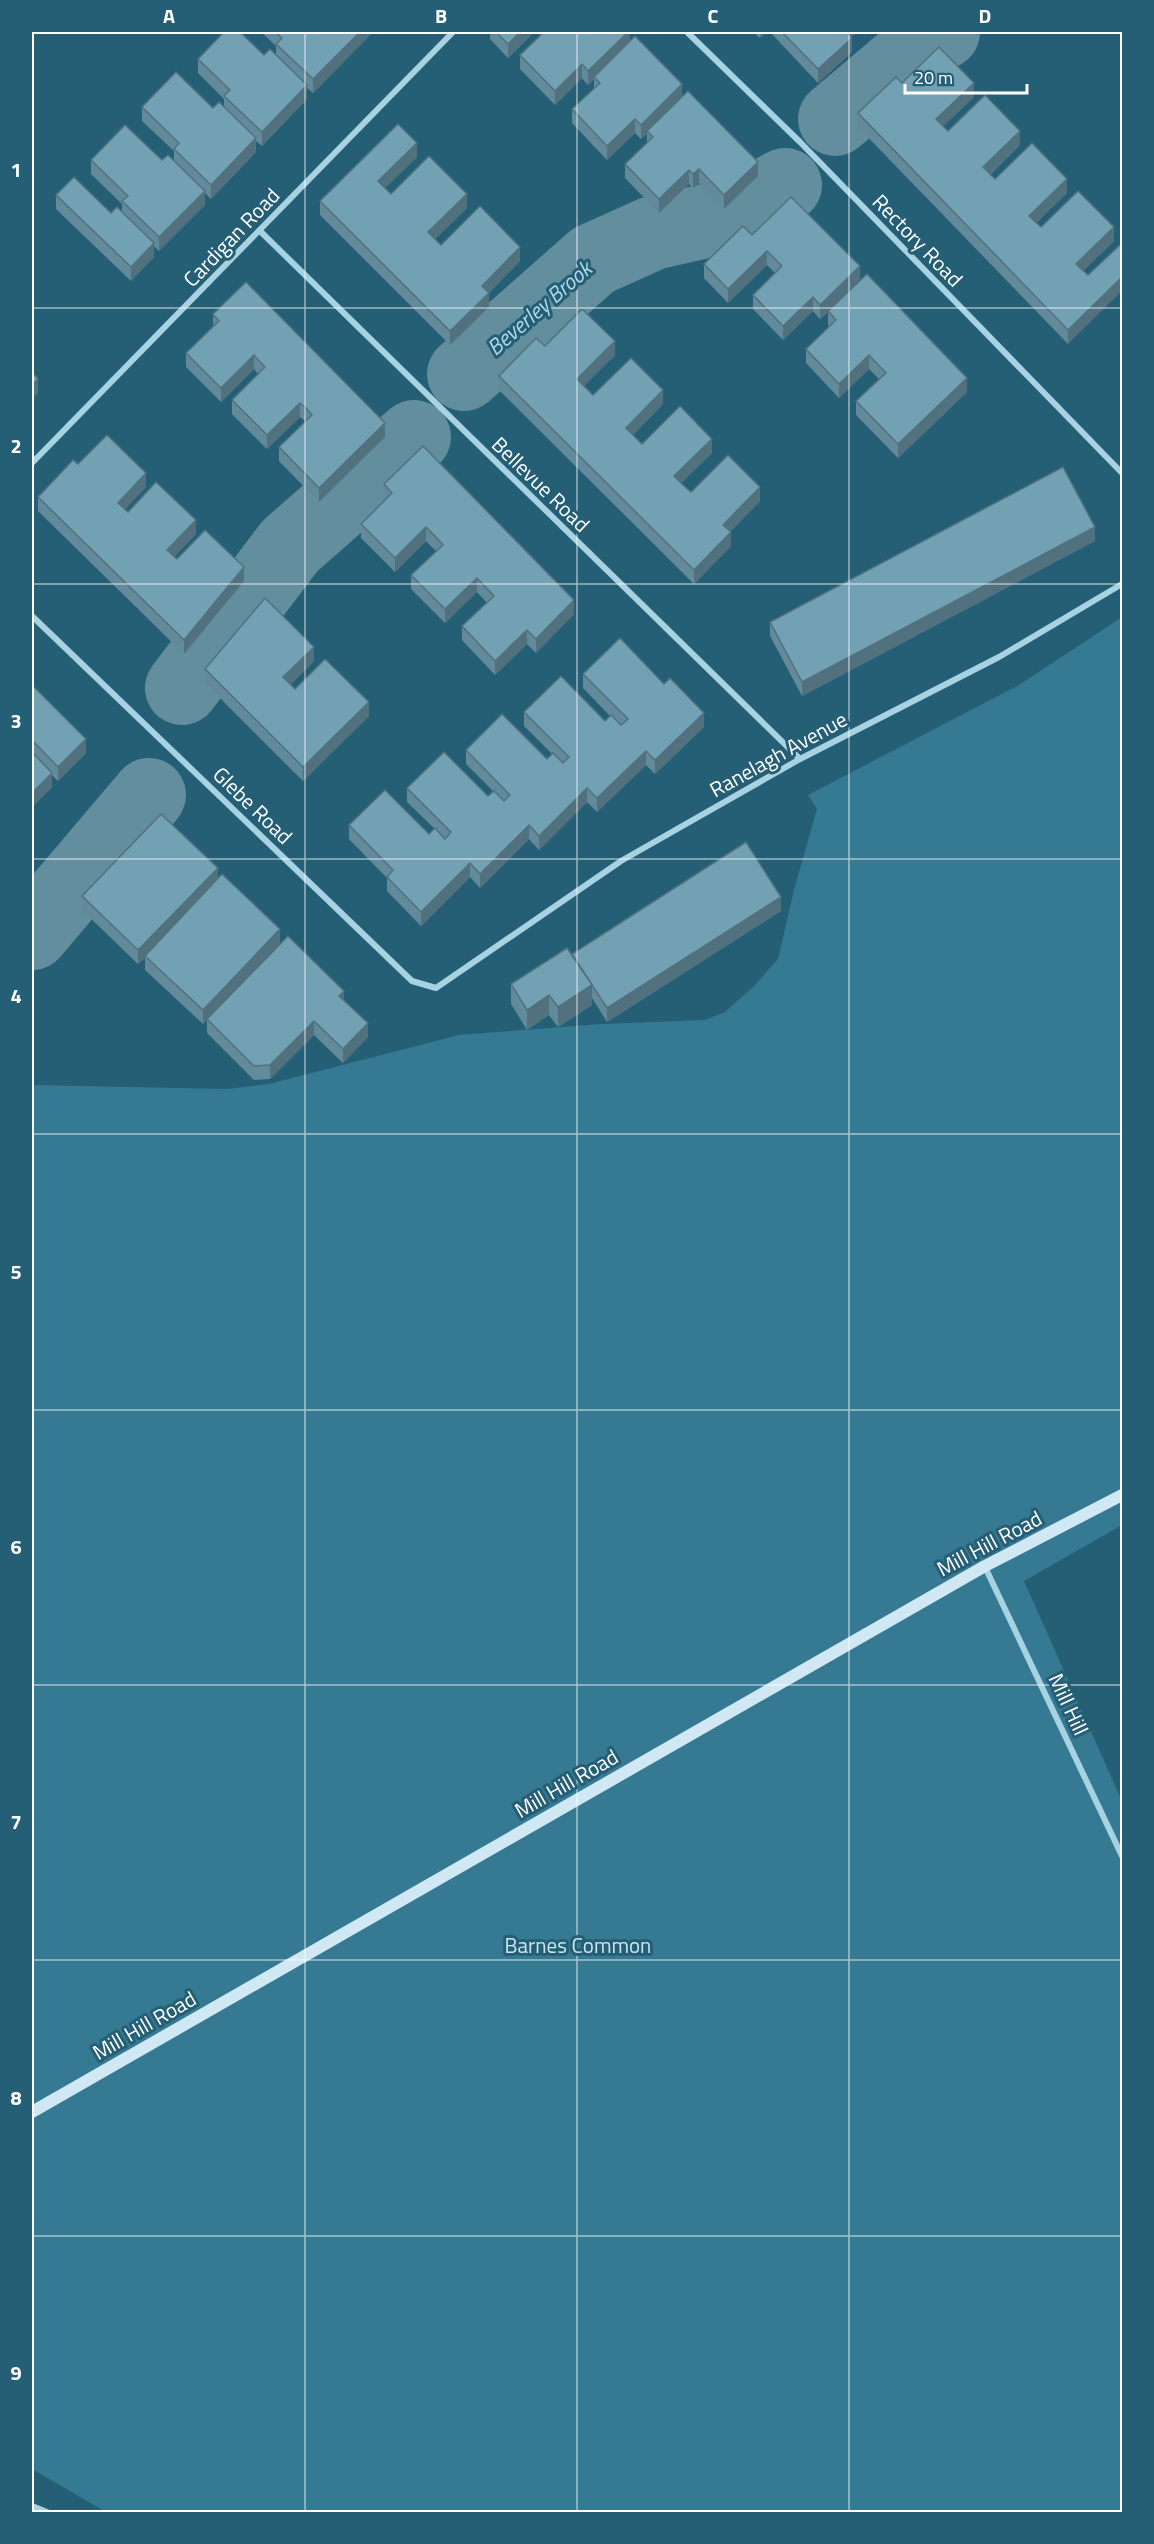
<svg xmlns="http://www.w3.org/2000/svg" width="1154" height="2544" font-family="'Titillium Web',sans-serif">
<style>
.green{fill:#367992}
.lines{fill:none;stroke-linecap:round;stroke-linejoin:round}
.river{stroke:#638e9e;stroke-width:74}
.minor{stroke:#a6d2e2;stroke-width:6}
.secondary{stroke:#cfe8f3;stroke-width:12}
.wall{fill:#628a9a}
.shaded-wall{fill:#50717d}
.building{fill:#72a1b3;stroke:#50717d;stroke-width:1.5}
.grid{fill:none;stroke:#fff;stroke-width:1.5;stroke-opacity:0.55}
.labels{text-anchor:middle;dominant-baseline:central;stroke-width:6;stroke-linejoin:round;paint-order:stroke}
.street-label{font-size:21px;fill:#fff;stroke:#255f76}
.park-label{font-size:21px;fill:#c8e7f2;stroke:#255f76}
.water-label{font-size:22px;font-style:italic;fill:#b1dbea;stroke:#255f76}
.neatline{fill:none;stroke:#fff;stroke-width:2}
.grid-label{font-size:20px;text-anchor:middle;font-weight:bold;fill:#fff}
</style>
<rect width="100%" height="100%" fill="#255f76"/>
<!-- green -->
<path class="green" d="M1122 617V1525L1024 1581 1122 1801V2512H106L32 2469V1085L227 1089 269 1084 459 1035 602 1024 705 1020 725 1012 753 987 778 959 794 890 817 809 808 795 1019 685Z"/>
<g class="lines">
<!-- river -->
<g class="river">
<path d="M835 119 925 43 943 32"/>
<path d="M464 374 593 260 653 233 732 215 785 185"/>
<path d="M182 688 290 546 414 437"/>
<path d="M32 933 149 795"/>
</g>
<!-- minor -->
<g class="minor">
<path d="M687 32 800 142 1122 473"/>
<path d="M260 231 800 759"/>
<path d="M32 463 453 32"/>
<path d="M32 616 412 981 436 988 621 861 800 759 999 657 1122 584"/>
<path d="M985 1567 1122 1856"/>
<path d="M32 2506 47 2512"/>
</g>
<!-- secondary -->
<path class="secondary" d="M32 2112 985 1566 1122 1495"/>
</g>
<!-- wall -->
<g class="wall">
<path d="M261 32H373L313 93 307 88V99L262 146 256 141V152L211 199 205 193V205L159 251 154 246V257L131 281 56 209V195L111 213H122V204L91 174V160H174V151L142 121V107L213 108 224 107V99L198 73V59L276 55V46Z"/>
<path d="M490 32H534L508 58 490 39Z"/>
<path d="M536 32H630V42L758 176 724 209 699 183 693 188 689 184 659 213 625 178V164L647 143V133L641 139 635 133 607 160 572 123V109L594 89V79L588 85 582 78 555 105 520 69V55L540 35Z"/>
<path d="M753 32H767L760 38Z"/>
<path d="M771 32H857L851 37 852 52 818 83 771 33Z"/>
<path d="M902 83 974 97 943 126 948 131 1020 145 990 175 995 179 1067 193 1036 223 1041 227 1114 241 1083 271 1068 344 858 127V113Z"/>
<path d="M417 157 385 188 391 194 467 208 435 239 441 245 520 261 489 293V307L450 345 320 215V201Z"/>
<path d="M752 235 860 280 839 300 967 392 898 458 856 415V401L879 379 869 369 839 398 806 363V349L829 327 828 325V312L820 319 813 311 783 340 753 309V295L775 273 767 265 728 303 704 278V264Z"/>
<path d="M213 314 385 437 319 502 279 461V447L305 421 300 417 267 449 232 414V400L258 374 254 369 221 402 186 367V353L213 326Z"/>
<path d="M545 346 615 355 584 386 593 395 663 404 633 435 642 444 712 453 681 483 691 492 760 501 730 532 731 546 694 584 499 390V376Z"/>
<path d="M78 464 146 487 125 509 128 512 196 534 174 557 177 559 244 581 184 654 38 511V497Z"/>
<path d="M384 484 574 614 536 653 527 644 495 675 462 640V626L487 603 477 592 445 623 411 589V575L436 551 426 541 395 572 361 538V524L385 500 384 498Z"/>
<path d="M1095 541 802 696 770 636V622Z"/>
<path d="M314 661 290 685 295 689 369 716 303 781 205 683V669Z"/>
<path d="M583 674 704 727 655 774 646 765 597 812 587 802 539 850 529 839 480 888 470 877 421 926 387 891V878L349 839V825L429 834 435 829 407 802V788L488 796 493 791 466 764V750L547 759 552 754 524 726V712L605 721 610 716 583 688Z"/>
<path d="M32 685 86 753 58 781 52 775V787L32 807Z"/>
<path d="M218 878 280 943 238 988 344 1000 368 1037 343 1063 314 1035 270 1079 254 1080 207 1033V1020L203 1024 145 970V958L138 964 82 910V896Z"/>
<path d="M781 911 607 1022 592 998V1005L558 1027 549 1015 527 1030 511 1004V984L572 955Z"/>
</g>
<!-- shaded-wall -->
<g class="shaded-wall">
<path d="M360 32H373L313 93V79Z"/>
<path d="M520 32H534L508 58V44Z"/>
<path d="M628 32H630V44L594 77V79L588 85V71Z"/>
<path d="M760 32H767L760 38Z"/>
<path d="M844 32H857L844 43Z"/>
<path d="M852 38V52L818 83V69Z"/>
<path d="M582 64V78L555 105V91Z"/>
<path d="M974 83V97L936 133V119Z"/>
<path d="M682 84V98L647 131V133L641 139V125Z"/>
<path d="M307 85V99L262 146V132Z"/>
<path d="M635 119V133L607 160V146Z"/>
<path d="M1020 131V145L983 181V167Z"/>
<path d="M256 138V152L211 199V185Z"/>
<path d="M417 143V157L378 195V181Z"/>
<path d="M758 162V176L724 209V195Z"/>
<path d="M699 169V183L693 188V174Z"/>
<path d="M689 170V184L659 213V199Z"/>
<path d="M1067 179V193L1029 230V216Z"/>
<path d="M205 191V205L159 251V237Z"/>
<path d="M467 194V208L428 246V232Z"/>
<path d="M1114 227V241L1076 278V264Z"/>
<path d="M154 243V257L131 281V267Z"/>
<path d="M520 247V261L482 300V286Z"/>
<path d="M767 251V265L728 303V289Z"/>
<path d="M860 266V280L820 319V305Z"/>
<path d="M1122 277V291L1068 344V330Z"/>
<path d="M489 293V307L450 345V331Z"/>
<path d="M813 297V311L783 340V326Z"/>
<path d="M615 341V355L577 393V379Z"/>
<path d="M254 355V369L221 402V388Z"/>
<path d="M869 355V369L839 398V384Z"/>
<path d="M967 378V392L898 458V444Z"/>
<path d="M38 379V393L32 399V385Z"/>
<path d="M663 390V404L626 442V428Z"/>
<path d="M300 403V417L267 449V435Z"/>
<path d="M385 423V437L319 502V488Z"/>
<path d="M712 439V453L674 490V476Z"/>
<path d="M146 473V487L118 517V503Z"/>
<path d="M760 487V501L723 539V525Z"/>
<path d="M196 520V534L167 564V550Z"/>
<path d="M426 527V541L395 572V558Z"/>
<path d="M1095 527V541L802 696V682Z"/>
<path d="M731 532V546L694 584V570Z"/>
<path d="M244 567V581L184 654V640Z"/>
<path d="M477 578V592L445 623V609Z"/>
<path d="M574 600V614L536 653V639Z"/>
<path d="M527 630V644L495 675V661Z"/>
<path d="M314 647V661L283 691V677Z"/>
<path d="M369 702V716L303 781V767Z"/>
<path d="M704 713V727L655 774V760Z"/>
<path d="M86 739V753L58 781V767Z"/>
<path d="M646 751V765L597 812V798Z"/>
<path d="M52 773V787L32 807V793Z"/>
<path d="M587 788V802L539 850V836Z"/>
<path d="M529 825V839L480 888V874Z"/>
<path d="M470 863V877L421 926V912Z"/>
<path d="M218 868V882L145 956V958L138 964V950Z"/>
<path d="M781 897V911L607 1022V1008Z"/>
<path d="M280 929V943L203 1024V1010Z"/>
<path d="M592 985V1005L558 1027V1007Z"/>
<path d="M344 991V1005L339 996Z"/>
<path d="M549 995V1015L527 1030V1010Z"/>
<path d="M314 1021V1035L270 1079V1065Z"/>
<path d="M368 1023V1037L343 1063V1049Z"/>
</g>
<!-- building -->
<g class="building">
<path d="M224 32H240L264 55 270 49 307 85 262 132 224 96 230 90 198 59Z"/>
<path d="M275 32H360L313 79 276 44 282 38Z"/>
<path d="M496 32H520L508 44Z"/>
<path d="M544 32H628L588 71 582 64 555 91 520 55Z"/>
<path d="M782 32H847L852 38 818 69Z"/>
<path d="M635 36 682 84 641 125 635 119 607 146 572 109 600 83 594 77Z"/>
<path d="M939 47 974 83 936 119 948 131 985 95 1020 131 983 167 995 179 1032 143 1067 179 1029 216 1041 227 1078 191 1114 227 1076 264 1088 275 1122 243V277L1068 330 858 113 896 77 902 83Z"/>
<path d="M176 72 213 108 219 102 256 138 211 185 174 149 179 143 142 107Z"/>
<path d="M688 91 758 162 724 195 699 169 693 174 689 170 659 199 625 164 653 137 647 131Z"/>
<path d="M398 124 417 143 378 181 391 194 429 156 467 194 428 232 441 245 480 206 520 247 482 286 489 293 450 331 320 201Z"/>
<path d="M125 125 162 160 168 155 205 191 159 237 122 201 128 196 91 160Z"/>
<path d="M74 177 111 213 117 207 154 243 131 267 56 195Z"/>
<path d="M791 197 860 266 820 305 813 297 783 326 753 295 782 266 767 251 728 289 704 264 743 226 752 235Z"/>
<path d="M867 274 967 378 898 444 856 401 886 373 869 355 839 384 806 349 836 320 828 311Z"/>
<path d="M246 282 385 423 319 488 279 447 312 415 306 408 300 403 267 435 232 400 265 367 260 362 254 355 221 388 186 353 219 321 213 314Z"/>
<path d="M582 309 615 341 577 379 593 395 631 358 663 390 626 428 642 444 680 406 712 439 674 476 682 484 691 492 728 455 760 487 723 525 731 532 694 570 499 376 536 338 545 346Z"/>
<path d="M32 372 38 379 32 385Z"/>
<path d="M107 435 146 473 118 503 128 512 156 482 196 520 167 550 177 559 205 530 244 567 184 640 38 497 73 460 78 464Z"/>
<path d="M423 446 574 600 536 639 527 630 495 661 462 626 494 596 477 578 445 609 411 575 443 545 435 536 426 527 395 558 361 524 392 493 384 484Z"/>
<path d="M1063 467 1095 527 802 682 770 622Z"/>
<path d="M265 598 314 647 283 677 295 689 325 659 369 702 303 767 205 669Z"/>
<path d="M620 638 664 684 670 678 704 713 655 760 646 751 597 798 587 788 539 836 529 825 480 874 470 863 421 912 387 877 393 870 349 825 385 790 429 834 435 828 445 839 451 832 407 788 444 752 488 796 494 791 504 801 510 795 466 750 502 714 547 759 553 753 563 763 569 757 524 712 561 676 605 721 611 715 621 725 628 719 583 674Z"/>
<path d="M32 685 86 739 58 767 32 740Z"/>
<path d="M32 752 52 773 32 793Z"/>
<path d="M161 814 218 868 138 950 82 896Z"/>
<path d="M746 842 781 897 607 1008 572 954Z"/>
<path d="M222 874 280 929 203 1010 145 956Z"/>
<path d="M288 936 344 991 339 996 368 1023 343 1049 314 1021 270 1065 254 1066 207 1019Z"/>
<path d="M567 948 592 985 558 1007 549 995 527 1010 511 984Z"/>
</g>
<!-- grid -->
<path class="grid" d="M305 32V2512M577 32V2512M849 32V2512M32 308H1122M32 584H1122M32 859H1122M32 1134H1122M32 1410H1122M32 1685H1122M32 1960H1122M32 2236H1122"/>
<g class="labels">
<!-- street labels -->
<g class="street-label">
<text transform="translate(231 237) rotate(-46)">Cardigan Road</text>
<text transform="translate(918 240) rotate(46)">Rectory Road</text>
<text transform="translate(541 484) rotate(44)">Bellevue Road</text>
<text transform="translate(778 754) rotate(-29)">Ranelagh Avenue</text>
<text transform="translate(253 805) rotate(44)">Glebe Road</text>
<text transform="translate(989 1543) rotate(-28)">Mill Hill Road</text>
<text transform="translate(1069 1704) rotate(65)">Mill Hill</text>
<text transform="translate(566 1783) rotate(-30)">Mill Hill Road</text>
<text transform="translate(144 2025) rotate(-30)">Mill Hill Road</text>
</g>
<!-- park labels -->
<g class="park-label">
<text x="578" y="1945">Barnes Common</text>
</g>
<!-- water labels -->
<g class="water-label">
<text transform="translate(539 308) rotate(-41)">Beverley Brook</text>
</g>
</g>
<!-- border -->
<rect width="1154" height="2544" fill="none" stroke="#255f76" stroke-width="66"/>
<!-- scale -->
<path d="M905 84v9h122v-9" fill="none" stroke="#ffffff" stroke-width="3"/>
<text x="914" y="84" font-size="18" fill="#ffffff" stroke="#255f76" stroke-width="4.5" paint-order="stroke">20 m</text>
<rect x="33" y="33" width="1088" height="2478" class="neatline"/>
<g class="grid-label">
<text x="169" y="23">A</text>
<text x="441" y="23">B</text>
<text x="713" y="23">C</text>
<text x="985" y="23">D</text>
<text x="16" y="177">1</text>
<text x="16" y="453">2</text>
<text x="16" y="728">3</text>
<text x="16" y="1003">4</text>
<text x="16" y="1279">5</text>
<text x="16" y="1554">6</text>
<text x="16" y="1829">7</text>
<text x="16" y="2105">8</text>
<text x="16" y="2380">9</text>
</g>
</svg>
